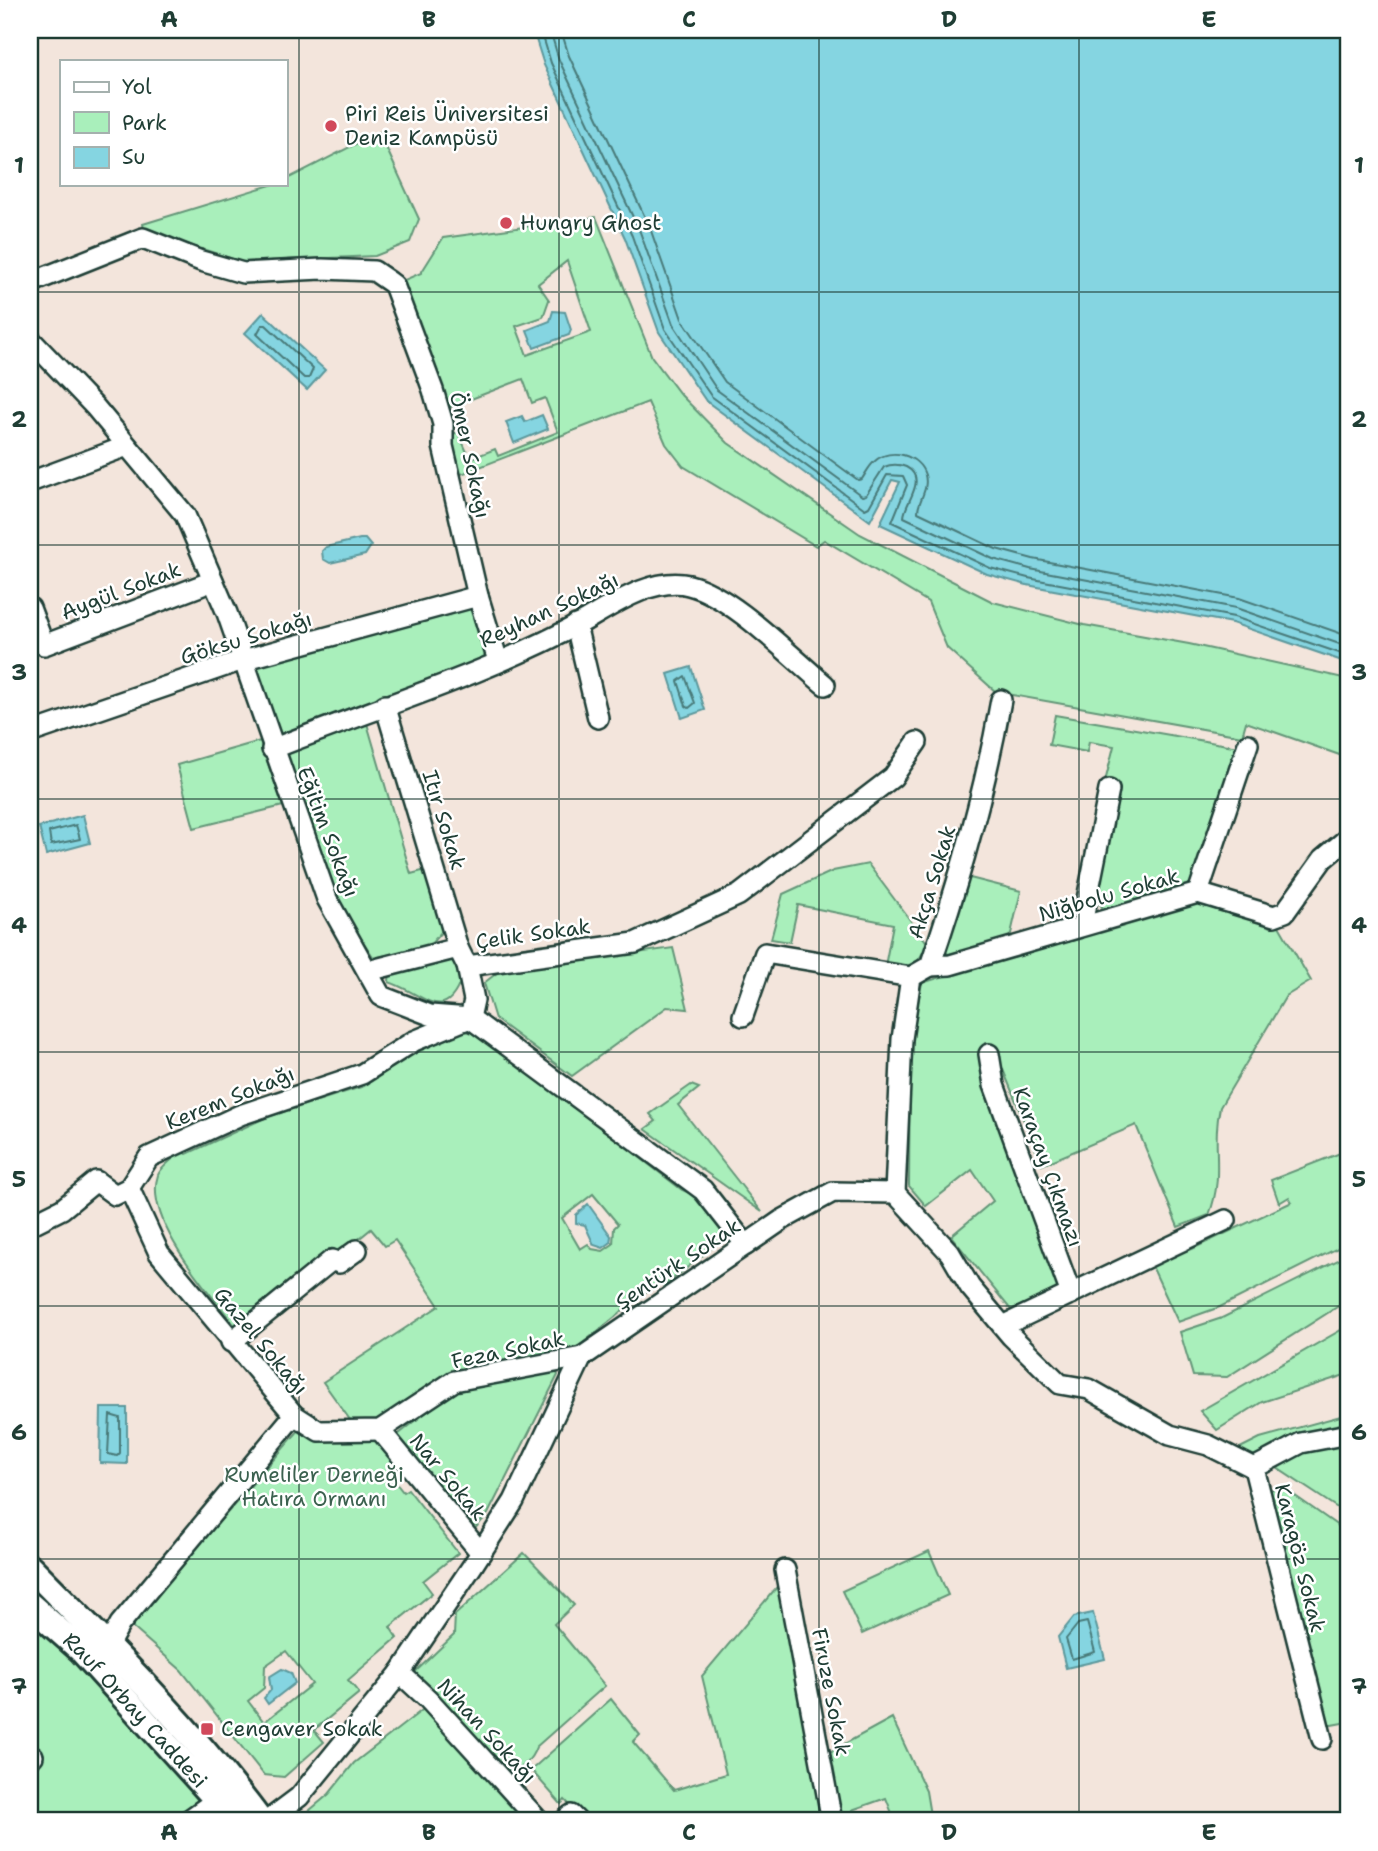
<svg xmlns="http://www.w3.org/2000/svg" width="1378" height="1851" font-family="'Shantell Sans',sans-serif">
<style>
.green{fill:#a9efbb;stroke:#649678;stroke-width:2;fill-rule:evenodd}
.water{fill:#85d5e1;stroke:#5c989c;stroke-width:2}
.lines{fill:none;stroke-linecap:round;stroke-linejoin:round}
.shore{stroke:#487a79;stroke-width:2}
.minor-casing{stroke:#1f3d34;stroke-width:24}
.tertiary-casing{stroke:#1f3d34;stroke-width:30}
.minor{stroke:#fff;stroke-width:19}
.tertiary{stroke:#fff;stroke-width:24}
.grid{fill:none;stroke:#1f3d34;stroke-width:2;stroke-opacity:0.55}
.poi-dot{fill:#d1495b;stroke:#fff;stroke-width:2.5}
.labels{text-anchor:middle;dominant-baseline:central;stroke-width:5;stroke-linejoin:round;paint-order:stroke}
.poi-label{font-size:21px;fill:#1f3d34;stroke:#fff;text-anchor:start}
.street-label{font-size:21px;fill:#1f3d34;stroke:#fff}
.park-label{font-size:21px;fill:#3b614f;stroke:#fff}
.neatline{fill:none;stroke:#1f3d34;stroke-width:2.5}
.grid-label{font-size:23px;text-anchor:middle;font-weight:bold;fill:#1f3d34}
</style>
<rect width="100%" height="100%" fill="#f3e5dc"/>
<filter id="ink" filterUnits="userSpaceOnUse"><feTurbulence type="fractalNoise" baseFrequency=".0143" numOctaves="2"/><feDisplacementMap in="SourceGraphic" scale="14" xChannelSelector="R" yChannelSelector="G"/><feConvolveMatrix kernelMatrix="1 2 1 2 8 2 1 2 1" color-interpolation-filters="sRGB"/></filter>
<g filter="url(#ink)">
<!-- green -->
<g class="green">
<path d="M379 132 419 219 410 242 375 256 242 262 144 230 143 224 274 184H285V180Z"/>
<path d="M596 217 652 357 680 394 728 443 860 534 993 602 1084 625 1189 644 1348 679V758L1246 722 1242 736 996 692 947 648 928 602 824 540 816 546 683 466 666 444 648 402 459 475 451 435 458 432 470 459 495 449 498 456 558 432 545 398 532 403 523 379 448 408 391 297 383 289 421 273 443 238ZM567 261 591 332 527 355 516 326 543 317 549 300 538 284Z"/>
<path d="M474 604 489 656 279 736 255 666Z"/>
<path d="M1055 715 1239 747 1193 887 1106 911 1092 896 1104 786 1114 746 1089 742 1087 752 1049 745Z"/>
<path d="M366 720 411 874 426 870 443 930 430 945 374 958 338 904 285 750Z"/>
<path d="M260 741 283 806 194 828 177 765Z"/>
<path d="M868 864 928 944 915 966 903 969 885 966 893 924 798 905 790 942 771 939 783 894 833 871Z"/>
<path d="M966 877 1021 891 1010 938 950 956 944 950Z"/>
<path d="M1190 900 1278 924 1311 981 1286 996 1220 1107C1211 1147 1225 1174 1209 1215L1178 1227 1136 1125 1042 1165 995 1050 984 1049 1061 1288 1011 1310 951 1236 993 1201 972 1170 926 1206 909 1186 910 1040 922 983Z"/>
<path d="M673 948 688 1009 667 1007 572 1076 495 1019 484 983 498 972Z"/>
<path d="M454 957 464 971C447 1029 425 994 389 982L390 970Z"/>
<path d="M462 1031 478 1033 682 1190 699 1197 727 1236 664 1286 658 1282 578 1347 456 1371 376 1422 353 1424 323 1382 439 1306 395 1240 385 1246 371 1229 339 1255 330 1249 236 1327C210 1293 143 1220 158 1175 161 1167 174 1158 181 1152L187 1154 267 1117 364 1086 407 1057ZM593 1194 618 1224 614 1228 613 1244 603 1251 592 1249 588 1244 580 1249 562 1218Z"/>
<path d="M691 1085 699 1088 678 1105 762 1212 645 1129 656 1121 650 1114Z"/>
<path d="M1348 1150V1243L1220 1307 1178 1322 1151 1264 1191 1245 1192 1249 1292 1202 1289 1197 1279 1203 1271 1180Z"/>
<path d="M1348 1255V1300L1227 1377 1193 1376 1180 1332 1222 1318Z"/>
<path d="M1348 1326V1374L1262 1402 1217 1430 1200 1411Z"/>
<path d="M555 1370 558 1375 488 1514 472 1532 394 1438 457 1388Z"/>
<path d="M1348 1414V1427L1252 1459 1240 1448 1260 1438Z"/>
<path d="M300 1429 319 1439 378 1441 401 1468 392 1478 403 1492 408 1489 458 1553 423 1581 432 1593 390 1627 397 1638 348 1680 359 1693 314 1730 324 1742 284 1777 264 1775 181 1670 130 1625ZM286 1651 312 1684 264 1722 248 1701 264 1688 265 1666Z"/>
<path d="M1348 1444V1515L1277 1468 1304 1452Z"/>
<path d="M1281 1486 1348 1533V1722L1326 1726 1268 1491Z"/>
<path d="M929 1551 948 1595 862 1634 842 1591Z"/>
<path d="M524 1553 574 1605 554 1624 605 1686 536 1747C532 1759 520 1772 506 1775L412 1675 454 1635 455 1615Z"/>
<path d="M781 1582 823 1821H585L565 1800 561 1804 531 1770 611 1699 640 1735 633 1742 674 1790 726 1774 702 1676Z"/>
<path d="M30 1624C95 1671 148 1738 198 1800L172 1821H30V1770L43 1758 30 1742Z"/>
<path d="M426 1707 526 1821H297L329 1794 354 1763Z"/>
<path d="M892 1718 926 1791 931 1821H895L886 1798 852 1810 855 1821H839L826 1754Z"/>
</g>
<!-- water -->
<g class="water">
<path d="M533 30H1348V663L1232 623 1027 585 987 574 880 524 900 482 892 480 870 521 706 401 659 332 625 238 544 65Z"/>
<path d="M553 311 565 312 571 330 569 335 534 348 527 330 550 321Z"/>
<path d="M263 313 325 370 307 390 245 333Z"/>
<path d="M542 415 548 429 514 443 506 422 522 416 525 422Z"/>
<path d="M360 539H365L371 546 365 555 330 563 323 559 322 551 326 547Z"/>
<path d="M691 667 705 710 682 718 668 674Z"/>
<path d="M83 815 90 843 46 855 39 827Z"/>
<path d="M588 1204 611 1236 610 1243 603 1248 594 1245 585 1225 576 1223V1215Z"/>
<path d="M101 1408H127V1464L100 1463Z"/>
<path d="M1093 1613 1105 1659 1066 1668 1058 1637 1074 1617Z"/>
<path d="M282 1669 291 1673 295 1683 268 1704 264 1698 271 1690 269 1677Z"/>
</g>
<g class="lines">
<!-- shore -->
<g class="shore">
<path d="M541 30 551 63 632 236 665 329 711 396 865 509 869 507 887 475 903 476 907 485 892 522 990 568 1028 578 1234 617 1348 656"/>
<path d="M550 30 559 60 640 232 673 324 717 390 862 496 866 495 884 467C891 464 899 464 906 467 929 479 904 503 904 517L993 559 1030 569 1236 608 1348 647"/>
<path d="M561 30 569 56 650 228 682 319 725 382 858 480 862 479C866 473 869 466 875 461 891 447 919 455 925 475 929 490 918 500 918 512L996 549 1033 559 1239 598 1348 636"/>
<path d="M262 325H266L313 369 309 378H304L257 334Z"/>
<path d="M685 676 695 703 689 708 686 706 678 681Z"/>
<path d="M76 825 80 839 51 845 49 832Z"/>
<path d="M110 1415 120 1418V1453L117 1456 108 1454Z"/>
<path d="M1087 1622 1095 1652 1072 1659 1066 1639 1078 1624Z"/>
</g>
<!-- minor casing -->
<g class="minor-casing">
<g id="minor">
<path d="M30 283 143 238 201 261 243 273 322 269 374 271 390 282 394 285 433 390 443 424V446L478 596 498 661"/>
<path d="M30 339 95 407 185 515 227 613 327 899 381 996 430 1015 470 1018 703 1190 746 1245"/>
<path d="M30 482 127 446"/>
<path d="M30 608 44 645 213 581"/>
<path d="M576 625 598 718"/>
<path d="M385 705 458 948"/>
<path d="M30 733 243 660 478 596"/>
<path d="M272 749C373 709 487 674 581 623 611 606 653 576 689 585 731 595 790 656 825 685"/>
<path d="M1198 893 1248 744"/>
<path d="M1082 924 1109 790"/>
<path d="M930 966 950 965 1198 893 1274 916 1285 912 1323 859 1348 838"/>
<path d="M368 971 458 948 467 966 635 943 739 895 893 777 917 742"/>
<path d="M743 1016 765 953 911 977"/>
<path d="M989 1054 994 1085 1071 1294"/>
<path d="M129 1188 159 1253 294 1415 319 1431 380 1430 454 1381 582 1357"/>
<path d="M895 1193 902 1039 911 977 930 966C960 879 985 791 1001 700"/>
<path d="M30 1225 62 1209 96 1181 115 1195 129 1188 149 1157 240 1115 362 1074 414 1041 470 1018 474 1000 467 966"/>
<path d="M1003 1326 1226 1220"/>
<path d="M231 1342 332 1260 339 1263 357 1250"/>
<path d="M380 1430 481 1553"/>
<path d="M1254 1468 1322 1739"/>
<path d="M1254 1468 1301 1443 1348 1434"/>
<path d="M785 1570 832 1821"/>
<path d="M109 1644 120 1624 294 1415"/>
<path d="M400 1673 428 1699 539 1821"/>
<path d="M30 1759 33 1756"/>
<path d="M187 1821 218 1799"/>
<path d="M267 1821 299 1797 400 1673 473 1565 514 1501 582 1357 782 1220 833 1192 895 1193 950 1253 970 1287 1011 1336 1060 1384 1089 1389 1170 1435 1208 1445 1254 1468"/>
<path d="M564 1821 571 1815 577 1821"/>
</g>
</g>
<!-- tertiary casing -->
<g class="tertiary-casing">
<g id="tertiary">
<path d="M30 1567C111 1649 191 1728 260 1821"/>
<path id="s1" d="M30 1605 81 1650 236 1821"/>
</g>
</g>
<!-- minor -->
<use href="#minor" class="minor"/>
<!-- tertiary -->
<use href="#tertiary" class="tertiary"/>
</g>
</g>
<!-- grid -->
<path class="grid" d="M299 30V1821M559 30V1821M819 30V1821M1079 30V1821M30 292H1348M30 545H1348M30 799H1348M30 1052H1348M30 1306H1348M30 1559H1348"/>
<!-- markers -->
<g class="poi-dot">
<circle cx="331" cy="126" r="7"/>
<circle cx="506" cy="223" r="7"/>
<rect x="200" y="1722" width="14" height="14" rx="3.5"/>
</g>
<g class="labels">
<!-- poi labels -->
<g class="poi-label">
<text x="345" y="114">Piri Reis Üniversitesi<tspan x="345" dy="24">Deniz Kampüsü</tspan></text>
<text x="520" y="223">Hungry Ghost</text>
<text x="221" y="1729">Cengaver Sokak</text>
</g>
<!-- street labels -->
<g class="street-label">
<text transform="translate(470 455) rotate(78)">Ömer Sokağı</text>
<text transform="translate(121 591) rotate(-21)">Aygül Sokak</text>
<text transform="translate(549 610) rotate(-25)">Reyhan Sokağı</text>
<text transform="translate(246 638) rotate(-17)">Göksu Sokağı</text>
<text transform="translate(444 820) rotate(73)">Itır Sokak</text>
<text transform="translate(328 832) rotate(69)">Eğitim Sokağı</text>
<text transform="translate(932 882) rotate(-73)">Akça Sokak</text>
<text transform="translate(1109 895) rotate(-16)">Niğbolu Sokak</text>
<text transform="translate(533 934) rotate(-8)">Çelik Sokak</text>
<text transform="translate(230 1098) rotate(-22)">Kerem Sokağı</text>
<text transform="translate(1048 1167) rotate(70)">Karaçay Çıkmazı</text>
<text transform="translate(678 1264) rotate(-34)">Şentürk Sokak</text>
<text transform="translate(261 1341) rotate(50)">Gazel Sokağı</text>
<text transform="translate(508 1350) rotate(-12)">Feza Sokak</text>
<text transform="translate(448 1477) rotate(50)">Nar Sokak</text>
<text transform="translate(1300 1558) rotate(76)">Karagöz Sokak</text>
<text transform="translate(831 1692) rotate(79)">Firuze Sokak</text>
<text stroke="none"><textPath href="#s1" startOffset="149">Rauf Orbay Caddesi</textPath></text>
<text transform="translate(487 1731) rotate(47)">Nihan Sokağı</text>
</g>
<!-- park labels -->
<g class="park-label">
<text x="314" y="1475">Rumeliler Derneği<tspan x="314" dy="24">Hatıra Ormanı</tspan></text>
</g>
</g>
<!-- margin -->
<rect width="1378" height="1851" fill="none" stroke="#fff" stroke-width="77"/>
<!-- legend -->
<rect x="60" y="60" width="228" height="126" fill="#ffffff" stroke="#a5b1ae" stroke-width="2"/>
<rect x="74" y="82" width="35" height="10" fill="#ffffff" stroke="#a5b1ae" stroke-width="2"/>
<text x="122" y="94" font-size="21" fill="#1f3d34">Yol</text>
<rect x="74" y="112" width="35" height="21" fill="#a9efbb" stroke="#a5b1ae" stroke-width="2"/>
<text x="122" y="130" font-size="21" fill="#1f3d34">Park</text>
<rect x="74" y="147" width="35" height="21" fill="#85d5e1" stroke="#a5b1ae" stroke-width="2"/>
<text x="122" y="164" font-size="21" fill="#1f3d34">Su</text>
<rect x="38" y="38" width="1302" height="1774" class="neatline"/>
<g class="grid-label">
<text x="169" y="27">A</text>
<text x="429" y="27">B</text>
<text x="689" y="27">C</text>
<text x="949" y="27">D</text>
<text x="1209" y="27">E</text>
<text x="19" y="173">1</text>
<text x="1359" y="173">1</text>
<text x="19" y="427">2</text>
<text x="1359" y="427">2</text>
<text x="19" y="680">3</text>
<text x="1359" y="680">3</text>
<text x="19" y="933">4</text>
<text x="1359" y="933">4</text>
<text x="19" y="1187">5</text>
<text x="1359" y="1187">5</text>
<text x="19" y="1440">6</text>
<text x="1359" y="1440">6</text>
<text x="19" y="1694">7</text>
<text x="1359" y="1694">7</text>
<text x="169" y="1840">A</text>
<text x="429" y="1840">B</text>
<text x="689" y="1840">C</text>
<text x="949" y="1840">D</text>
<text x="1209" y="1840">E</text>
</g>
</svg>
